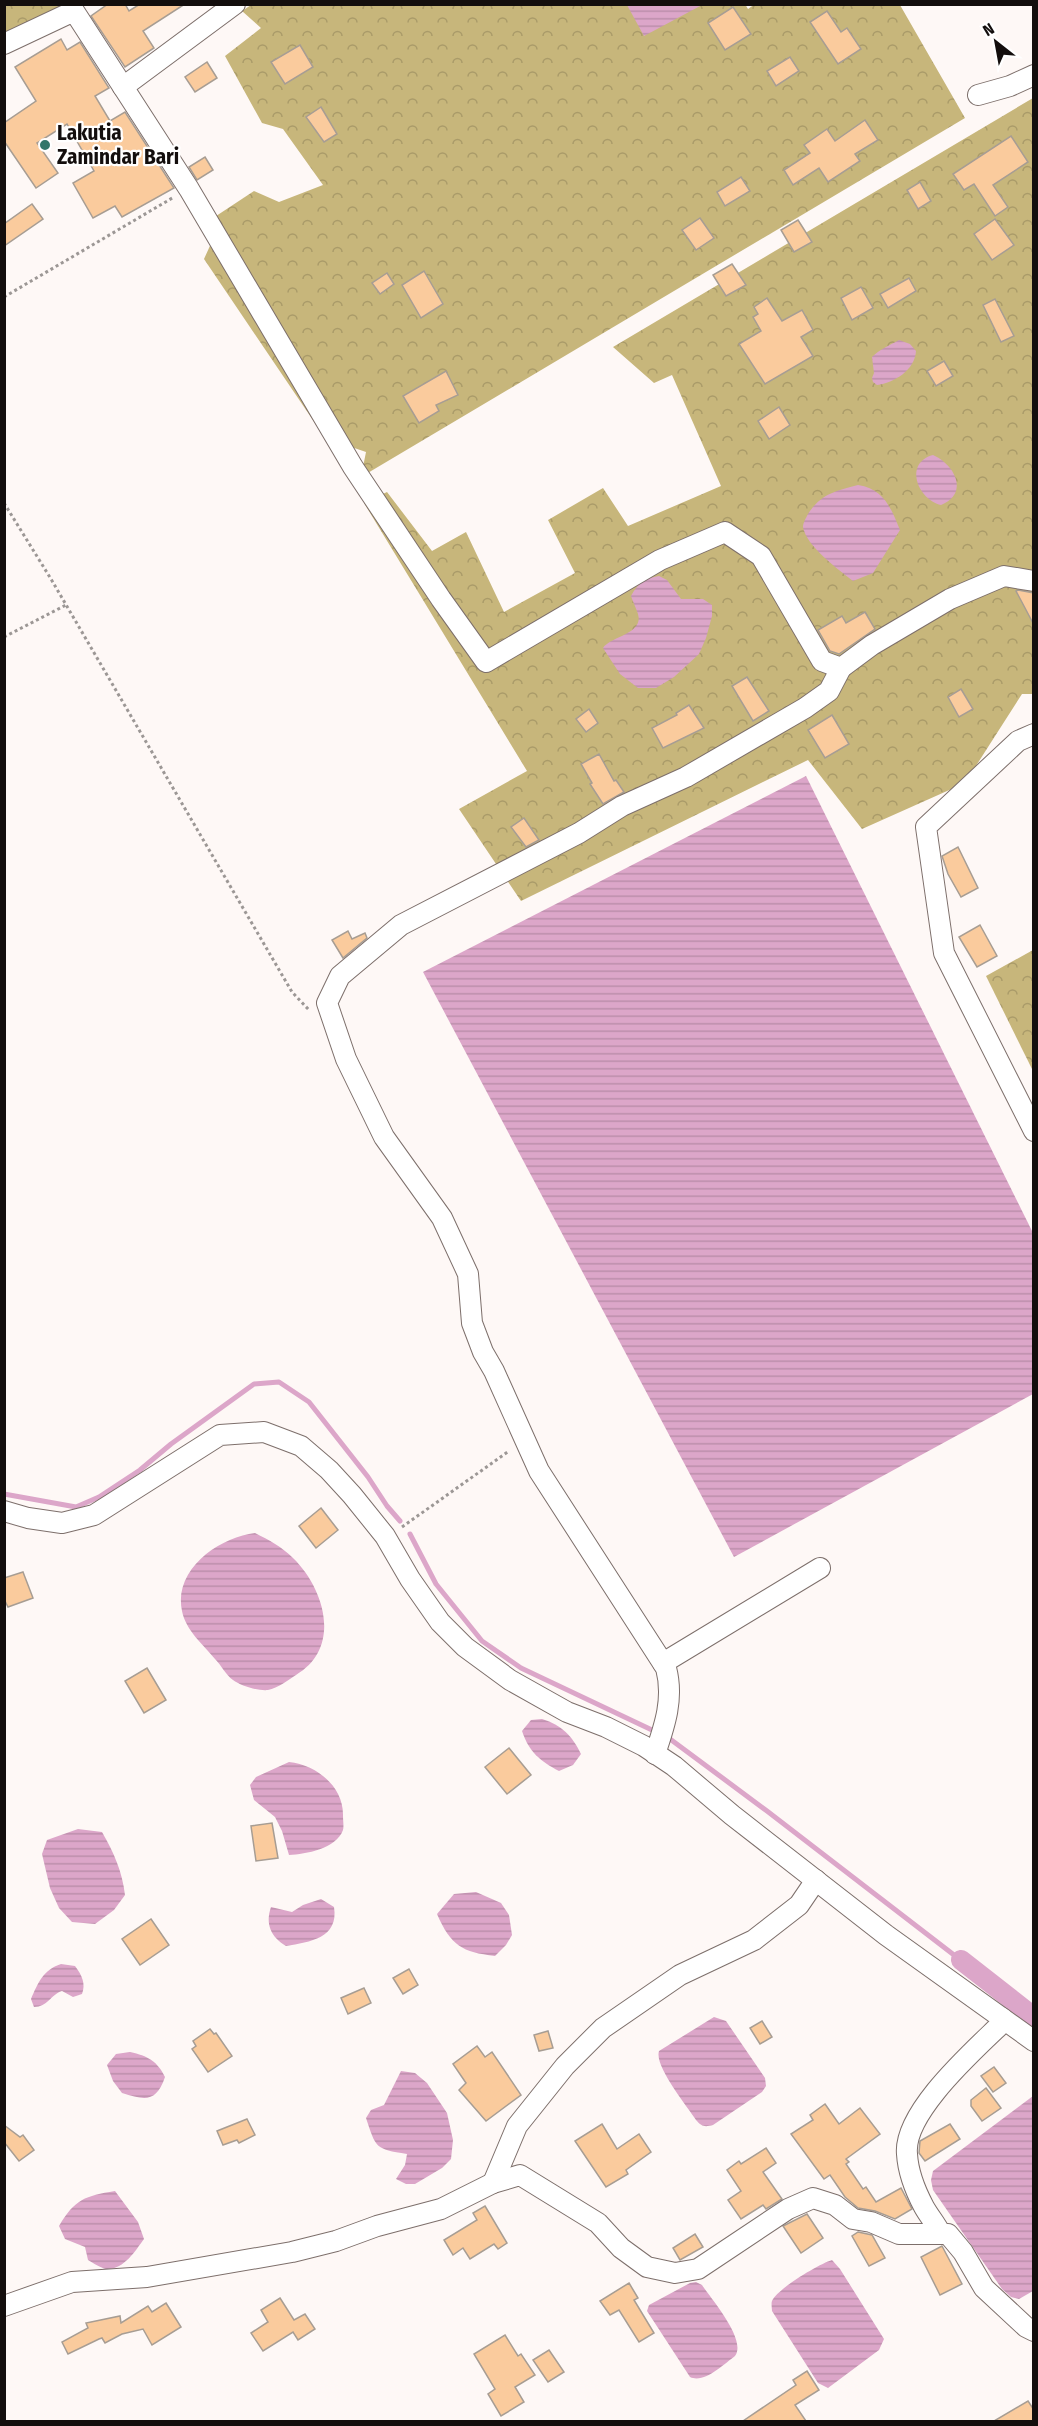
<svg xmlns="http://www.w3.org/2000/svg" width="1038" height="2426" font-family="'Fira Sans Condensed',sans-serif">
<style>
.forest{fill:url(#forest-crowns)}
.water{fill:url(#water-rules)}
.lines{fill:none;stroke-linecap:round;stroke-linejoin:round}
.stream{stroke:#dca6c9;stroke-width:5}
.canal{stroke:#dca6c9;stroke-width:20}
.building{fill:#facb9d;stroke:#a79d93;stroke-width:1.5}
.minor-casing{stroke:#7d6f6b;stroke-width:22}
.path{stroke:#9c9795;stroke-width:3;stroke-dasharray:3 3;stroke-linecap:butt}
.minor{stroke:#fff;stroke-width:20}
.poi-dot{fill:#327669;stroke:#fff;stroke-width:2}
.labels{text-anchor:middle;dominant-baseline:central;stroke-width:4.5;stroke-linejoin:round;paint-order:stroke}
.poi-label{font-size:21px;font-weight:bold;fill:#130e0d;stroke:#fff;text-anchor:start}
</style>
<defs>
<pattern id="forest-crowns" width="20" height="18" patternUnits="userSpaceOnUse" patternTransform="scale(1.5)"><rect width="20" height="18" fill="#c7b67b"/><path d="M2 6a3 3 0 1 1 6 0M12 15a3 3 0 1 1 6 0" fill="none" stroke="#aa9b69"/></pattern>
<pattern id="water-rules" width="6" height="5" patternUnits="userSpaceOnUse" patternTransform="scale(1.5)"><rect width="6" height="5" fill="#dca6c9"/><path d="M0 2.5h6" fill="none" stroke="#bc8eab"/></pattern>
</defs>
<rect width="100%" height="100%" fill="#fef8f6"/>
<!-- forest -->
<g class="forest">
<path d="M745 4 748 9 755 4 900 5 965 118 361 477 366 452 325 438 204 259 214 237 204 224 254 191 279 202 323 185 283 129 262 123 225 56 261 28 242 11 251 5Z"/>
<path d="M5 5H73L5 42Z"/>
<path d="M1033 98V694H1022L965 783 862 829 808 760 521 901 459 809 527 771 364 503 387 492 432 551 466 532 504 612 575 573 548 520 603 488 628 526 721 486 672 375 654 383 613 347Z"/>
<path d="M1033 950V1071L986 976Z"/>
</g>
<!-- water -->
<g class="water">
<path d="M627 5H702L644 36Z"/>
<path d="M899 340 910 344 916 351C915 370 894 383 877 385L873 382 872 378 874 373 872 357C879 350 890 345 899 340Z"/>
<path d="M933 455C954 464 970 493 941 505 918 500 903 463 933 455Z"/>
<path d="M858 485C884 489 891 508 900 530L873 573 853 581C839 570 806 546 803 527 803 523 806 518 808 514 821 494 835 491 858 485Z"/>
<path d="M659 576 667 580 681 599H703L712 605V616L706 638 699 654 674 677 656 688H638L620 674 603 648C611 636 644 634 638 614 636 608 633 602 631 596 638 583 645 578 659 576Z"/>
<path d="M806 776 1033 1233V1394L734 1557 423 972Z"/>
<path d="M255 1533C269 1540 282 1547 293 1558 325 1589 342 1648 296 1675 288 1680 278 1688 268 1690 258 1691 241 1686 233 1680 226 1675 221 1665 215 1659 203 1644 186 1631 182 1611 173 1569 220 1537 255 1533Z"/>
<path d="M542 1719C562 1725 572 1736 581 1754L573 1765 559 1771C540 1761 529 1752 522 1731L531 1720Z"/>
<path d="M289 1762C317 1765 344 1787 343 1816 343 1820 344 1827 343 1830 336 1849 306 1854 289 1855L282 1831 275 1817 254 1800 250 1785 256 1777Z"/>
<path d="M78 1829 102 1832C114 1853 122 1871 125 1895L114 1910 95 1924 72 1922 59 1908 50 1888 42 1854 47 1840Z"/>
<path d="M476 1892 501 1903 509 1915 512 1935 506 1945 495 1956C462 1952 451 1946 437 1914L454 1894Z"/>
<path d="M321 1899 334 1907C339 1938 310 1942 286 1946 271 1937 265 1924 271 1907L292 1912 303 1905Z"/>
<path d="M61 1964 75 1966C82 1975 86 1984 82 1994L73 1997 62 1991C50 1995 48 2007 34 2007L31 1999C38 1983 43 1970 61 1964Z"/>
<path d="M714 2017 726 2021 765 2078 766 2086 762 2092 713 2125C705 2127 702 2127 696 2120 687 2106 654 2066 659 2051Z"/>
<path d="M130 2052C148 2056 157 2061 165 2077 156 2103 145 2100 122 2093L113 2081 107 2065 116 2054Z"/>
<path d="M401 2071 415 2073 427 2083 447 2113 453 2140 451 2159 442 2168 415 2184H406L396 2179 405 2165 407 2154C375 2149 376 2148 366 2118L371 2110 384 2105Z"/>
<path d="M1033 2096V2291L1019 2299 1011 2297 1002 2289 933 2190 931 2180 933 2171Z"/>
<path d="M115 2191 138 2222 144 2239C135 2251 124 2270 106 2269 101 2268 93 2263 88 2260L85 2247 65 2239 59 2226C75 2199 85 2196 115 2191Z"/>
<path d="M832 2260 840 2269 884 2339 879 2350 828 2388 818 2383 772 2311C772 2309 771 2303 772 2301 777 2289 819 2264 832 2260Z"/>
<path d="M696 2282 702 2285C712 2300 747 2340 735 2356 724 2364 704 2384 690 2377L647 2311 649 2305 690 2283Z"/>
</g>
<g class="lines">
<!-- stream -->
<g class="stream">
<path d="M4 1494 76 1507 99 1497 140 1470 171 1444 254 1384 279 1382 309 1402 368 1477 387 1506 400 1521"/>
<path d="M410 1534 436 1584 482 1641 521 1668 652 1730"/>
<path d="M670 1739 767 1811 967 1965"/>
</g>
<!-- canal -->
<path class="canal" d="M961 1960 1034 2017"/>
</g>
<!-- building -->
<g class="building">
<path d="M108 4H125L129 11 140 4H185L143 31 154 48 125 67 91 16Z"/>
<path d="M733 7 751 34 725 50 708 23Z"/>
<path d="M827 11 841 32 847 28 861 49 838 64 810 22Z"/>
<path d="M61 39 67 50 80 42 109 88 95 96 110 121 125 112 174 188 122 217 115 206 93 218 73 183 94 171 67 124 37 143 58 173 36 188 4 141V123L36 101 15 67Z"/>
<path d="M300 45 313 67 285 84 271 62Z"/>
<path d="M790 57 799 71 776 86 767 71Z"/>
<path d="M207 62 217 78 195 92 185 77Z"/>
<path d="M321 107 337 134 324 142 306 117Z"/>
<path d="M865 120 878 140 855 154 860 161 828 182 819 168 793 185 784 170 810 153 804 145 827 129 835 141Z"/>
<path d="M1011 136 1028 162 993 185 1008 207 995 216 974 184 964 190 953 174Z"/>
<path d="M205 157 213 170 197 180 189 167Z"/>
<path d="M741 177 750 191 725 206 717 192Z"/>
<path d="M920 182 931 201 918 209 907 190Z"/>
<path d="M32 204 43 219 4 246V224Z"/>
<path d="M700 218 714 238 696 250 682 230Z"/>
<path d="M995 219 1014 245 992 260 974 234Z"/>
<path d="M798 220 812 242 794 252 781 230Z"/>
<path d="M732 264 746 285 726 296 713 275Z"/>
<path d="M424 271 443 304 421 318 402 285Z"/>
<path d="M387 273 394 284 380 294 372 283Z"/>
<path d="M909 278 916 291 888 308 880 294Z"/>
<path d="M861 287 873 308 852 320 841 298Z"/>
<path d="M767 298 782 321 802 310 813 330 801 337 813 356 765 384 739 344 761 331 753 317 758 314 754 307Z"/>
<path d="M995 299 1014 336 1001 342 983 305Z"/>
<path d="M944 361 953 376 936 386 927 371Z"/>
<path d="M446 371 458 395 436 405 439 411 419 423 403 396Z"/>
<path d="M779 407 790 425 769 439 758 421Z"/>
<path d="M1018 590 1034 593V625L1016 591Z"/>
<path d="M865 612 875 629 839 654 830 651 818 630 842 616 846 623Z"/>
<path d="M747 677 769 711 753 721 732 686Z"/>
<path d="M961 689 973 709 959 717 948 697Z"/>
<path d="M689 705 704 728 663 748 652 728 677 715 676 713Z"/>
<path d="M589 709 598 723 586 732 576 719Z"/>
<path d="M832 715 849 744 825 758 808 730Z"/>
<path d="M599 754 614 781 616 780 624 792 603 804 590 784 592 783 581 764Z"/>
<path d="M524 818 539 840 526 847 511 827Z"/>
<path d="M958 847 978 888 961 897 948 874 942 856Z"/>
<path d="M980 925 997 956 977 967 959 937Z"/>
<path d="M348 931 352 939 365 933 367 938 343 958 332 940Z"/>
<path d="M321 1508 338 1530 316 1548 299 1526Z"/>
<path d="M23 1572 33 1598 8 1607 4 1599V1578Z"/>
<path d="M147 1668 166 1700 144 1713 125 1681Z"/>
<path d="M509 1748 531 1775 507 1794 485 1767Z"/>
<path d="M272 1823 278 1858 256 1861 251 1826Z"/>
<path d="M151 1919 169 1945 140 1965 122 1939Z"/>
<path d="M409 1969 418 1985 403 1994 393 1978Z"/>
<path d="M364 1988 371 2003 348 2014 341 1998Z"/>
<path d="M762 2021 772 2037 760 2044 750 2028Z"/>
<path d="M210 2029 214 2034 216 2033 232 2056 208 2072 192 2049 196 2046 193 2041Z"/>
<path d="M548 2031 553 2048 539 2051 534 2035Z"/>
<path d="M477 2046 485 2057 492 2052 521 2095 486 2121 459 2090 466 2083 453 2064Z"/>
<path d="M994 2067 1006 2083 993 2092 981 2076Z"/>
<path d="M986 2088 1001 2108 982 2121 971 2106V2100Z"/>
<path d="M825 2104 839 2124 860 2108 880 2134 846 2159 849 2162 846 2164 863 2189 866 2187 876 2202 901 2188 912 2209 895 2219 875 2211 858 2208 845 2197 830 2175 824 2179 791 2134 813 2120 810 2115Z"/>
<path d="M247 2119 255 2135 239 2143 237 2140 223 2145 217 2131Z"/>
<path d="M602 2124 617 2149 639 2134 651 2152 626 2170 628 2174 606 2187 575 2141Z"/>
<path d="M950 2124 960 2139 925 2161 919 2153 920 2141Z"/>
<path d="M4 2125 20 2137 23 2135 34 2150 19 2161 4 2142Z"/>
<path d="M766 2148 776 2163 763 2172 782 2199 766 2209 763 2205 741 2219 728 2200 741 2191 727 2170 739 2161 741 2164Z"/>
<path d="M485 2206 507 2243 498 2249 494 2244 470 2259 463 2248 453 2255 444 2240 477 2220 473 2213Z"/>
<path d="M807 2214 823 2238 801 2253 783 2226Z"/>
<path d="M858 2232 872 2235 885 2258 869 2266 852 2236Z"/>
<path d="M695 2234 703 2247 680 2260 673 2248Z"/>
<path d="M942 2246 962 2284 940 2295 921 2257Z"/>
<path d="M629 2283 638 2298 634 2300 654 2333 639 2342 619 2310 610 2315 600 2301Z"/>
<path d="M280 2298 294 2320 305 2314 315 2329 298 2340 293 2332 263 2351 251 2333 268 2322 261 2310Z"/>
<path d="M166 2303 181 2327 152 2345 143 2329 122 2334 105 2343 102 2338 99 2339 68 2354 62 2342 88 2328 86 2323 120 2316 121 2323 148 2306 152 2312Z"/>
<path d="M505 2335 518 2356 521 2354 535 2375 515 2387 524 2402 501 2416 488 2394 495 2389 474 2354Z"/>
<path d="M549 2350 564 2372 548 2382 533 2360Z"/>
<path d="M807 2371 819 2390 795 2405 806 2421H743L796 2385 793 2380Z"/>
<path d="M1028 2401 1034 2410V2421H994Z"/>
</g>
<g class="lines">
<!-- minor casing -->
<g class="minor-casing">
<g id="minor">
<path d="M4 44 74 11 189 189 353 467 441 599 486 662 660 560 725 532 761 556 822 661 841 668 872 645 950 599 1004 576 1034 581"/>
<path d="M123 87 235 4"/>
<path d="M978 95 1010 86 1034 75"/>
<path d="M1034 734 1018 741 926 827 944 953 1034 1131"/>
<path d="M4 1511 28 1518 62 1523 94 1515 220 1435 264 1432 301 1446 329 1470 352 1495 385 1536 410 1579 440 1622 465 1647 510 1680 567 1712 606 1727 644 1746 674 1766 732 1815 886 1935 1034 2041"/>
<path d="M663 1663 820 1568"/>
<path d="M655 1754C665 1725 674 1698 666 1668L539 1471 494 1371 483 1352 472 1323 468 1274 442 1218 384 1137 346 1059 327 1003 340 976 401 925 579 833 622 806 686 777 805 708 829 691 841 668"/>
<path d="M493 2183 517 2126 565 2066 603 2028 680 1975 754 1940 799 1905 816 1880"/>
<path d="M941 2234C936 2224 929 2216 924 2207 916 2192 908 2171 907 2154 903 2114 970 2054 998 2027L1002 2018"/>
<path d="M4 2306 72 2282 147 2277 292 2252 336 2241 377 2226 441 2209 493 2183 520 2175 598 2223 621 2248 647 2267 675 2273 698 2269 788 2209 813 2198 835 2205 853 2219 871 2222 899 2234H948L963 2252 984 2288 1026 2327 1034 2331"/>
</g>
</g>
<!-- path -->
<g class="path">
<path d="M4 297 174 197"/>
<path d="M4 503 51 579 292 992 309 1010"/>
<path d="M4 637 66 605"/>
<path d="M402 1527 509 1451"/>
</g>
<!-- minor -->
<use href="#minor" class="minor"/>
</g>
<!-- markers -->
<circle class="poi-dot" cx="45" cy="145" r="6"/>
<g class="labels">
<!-- poi labels -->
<g class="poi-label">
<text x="57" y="133">Lakutia<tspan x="57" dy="24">Zamindar Bari</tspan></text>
</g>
</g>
<!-- border -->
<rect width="1038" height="2426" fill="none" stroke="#130e0d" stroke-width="12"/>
<!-- north arrow -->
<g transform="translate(996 42) rotate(329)" stroke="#ffffff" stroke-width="4.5" paint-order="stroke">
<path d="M0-4.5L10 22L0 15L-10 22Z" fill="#130e0d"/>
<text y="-9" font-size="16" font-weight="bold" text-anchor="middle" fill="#130e0d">N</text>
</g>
</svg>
